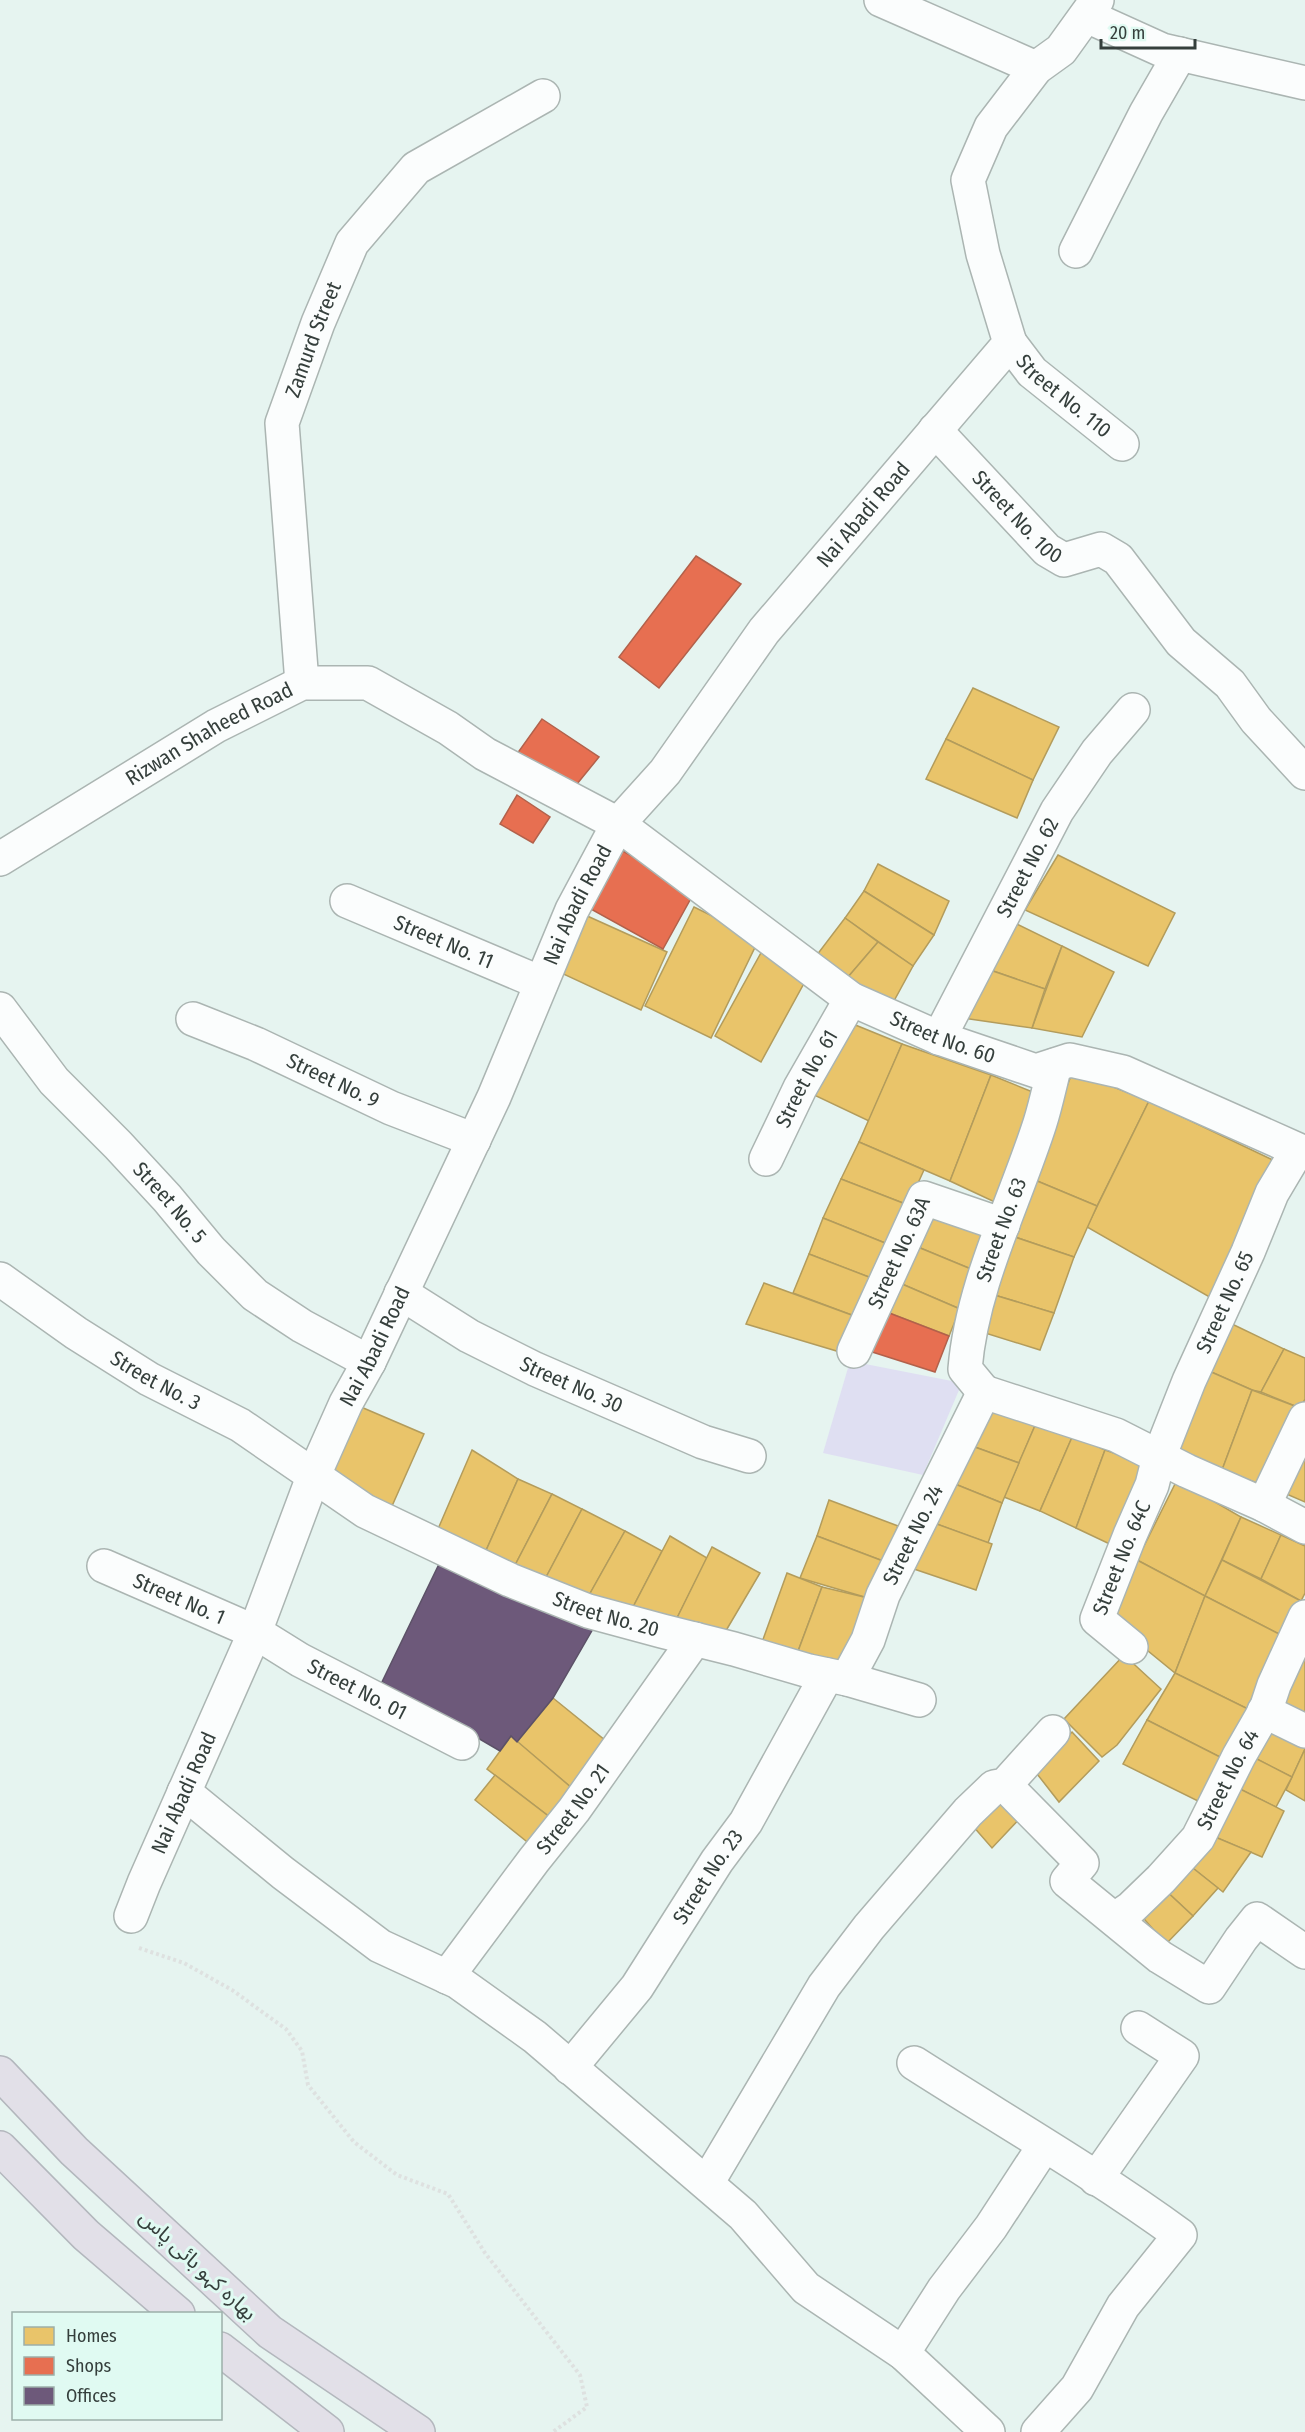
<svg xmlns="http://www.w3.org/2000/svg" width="1305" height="2432" font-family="'Fira Sans Condensed','Noto Sans Arabic',sans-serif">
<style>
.green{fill:#dfdff2}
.homes{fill:#e9c46a;stroke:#b39c5c;stroke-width:1.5}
.shops{fill:#e76f51;stroke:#b2614b;stroke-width:1.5}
.offices{fill:#6d597a;stroke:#5c5167;stroke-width:1.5}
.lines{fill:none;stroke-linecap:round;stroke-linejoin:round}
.minor-casing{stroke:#abb5b2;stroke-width:36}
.highway-casing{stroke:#b3b7bd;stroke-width:36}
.path{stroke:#dee1e0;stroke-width:4;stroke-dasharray:3 3;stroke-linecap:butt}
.minor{stroke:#fbfdfd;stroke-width:33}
.highway{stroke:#e2e0e8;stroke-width:33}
.labels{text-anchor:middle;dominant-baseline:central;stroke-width:6;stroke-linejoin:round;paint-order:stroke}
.street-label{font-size:21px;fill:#353f3c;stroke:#e0faf2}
</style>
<rect width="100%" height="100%" fill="#e6f4f0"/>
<!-- green -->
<path class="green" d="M850 1361 962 1383 923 1475 823 1453Z"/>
<!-- homes -->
<g class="homes">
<path d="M973 688 1059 727 1033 780 946 739Z"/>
<path d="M946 739 1033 780 1017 818 926 779Z"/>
<path d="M1058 855 1175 913 1148 966 1025 910Z"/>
<path d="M878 864 949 901 934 935 864 891Z"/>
<path d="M864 891 934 935 913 966 845 918Z"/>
<path d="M694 907 759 939 711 1038 645 1006Z"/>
<path d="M990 911 1062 946 1045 989 964 961Z"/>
<path d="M585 915 667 952 641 1010 559 972Z"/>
<path d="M845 918 878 942 842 984 810 964Z"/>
<path d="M878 942 913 966 889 1010 842 984Z"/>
<path d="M1062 946 1114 972 1082 1037 1032 1028Z"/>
<path d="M762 951 808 976 761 1062 715 1036Z"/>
<path d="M964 961 1045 989 1032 1028 935 1014Z"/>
<path d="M848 1022 902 1044 869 1121 814 1095Z"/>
<path d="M902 1044 991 1075 950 1181 859 1142Z"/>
<path d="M1073 1071 1149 1101 1097 1206 1030 1178Z"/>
<path d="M991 1075 1035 1093 999 1204 950 1181Z"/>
<path d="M1149 1101 1277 1162 1213 1299 1087 1227Z"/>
<path d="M859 1142 924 1170 908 1205 841 1179Z"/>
<path d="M1030 1178 1097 1206 1074 1257 1009 1235Z"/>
<path d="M841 1179 908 1205 890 1245 823 1218Z"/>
<path d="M930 1209 987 1231 971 1269 913 1245Z"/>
<path d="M823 1218 890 1245 874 1279 809 1254Z"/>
<path d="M1009 1235 1074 1257 1054 1313 991 1294Z"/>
<path d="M913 1245 971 1269 960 1309 895 1281Z"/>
<path d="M809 1254 874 1279 857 1317 793 1293Z"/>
<path d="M895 1281 960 1309 949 1336 884 1311Z"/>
<path d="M764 1283 857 1317 840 1352 746 1324Z"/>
<path d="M991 1294 1054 1313 1040 1350 982 1332Z"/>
<path d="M1232 1324 1284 1349 1261 1392 1252 1390 1209 1371Z"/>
<path d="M1284 1349 1305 1358V1399L1300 1408 1261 1392Z"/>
<path d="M1209 1371 1252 1390 1222 1470 1172 1446Z"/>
<path d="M1252 1390 1300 1408 1265 1486 1222 1470Z"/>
<path d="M354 1404 424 1434 392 1506 317 1477Z"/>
<path d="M990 1404 1037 1421 1019 1463 972 1446Z"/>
<path d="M1037 1421 1073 1435 1040 1511 1004 1497Z"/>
<path d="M1073 1435 1105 1450 1076 1528 1040 1511Z"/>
<path d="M1305 1436V1502L1282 1492Z"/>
<path d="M972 1446 1019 1463 1002 1503 955 1484Z"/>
<path d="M472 1450 518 1479 484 1555 438 1529Z"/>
<path d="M1105 1450 1146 1464 1116 1547 1076 1528Z"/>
<path d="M518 1479 552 1494 513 1569 484 1555Z"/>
<path d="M1177 1480 1241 1517 1205 1596 1137 1560Z"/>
<path d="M955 1484 1002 1503 988 1543 934 1523Z"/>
<path d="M552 1494 582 1509 544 1581 513 1569Z"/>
<path d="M829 1500 898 1526 883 1561 817 1536Z"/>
<path d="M582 1509 625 1531 588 1597 544 1581Z"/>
<path d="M1241 1517 1281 1535 1261 1579 1222 1560Z"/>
<path d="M934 1523 992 1544 976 1590 914 1569Z"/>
<path d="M625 1531 662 1551 632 1609 588 1597Z"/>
<path d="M1281 1535 1305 1546V1593L1301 1601 1261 1579Z"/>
<path d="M670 1536 707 1558 676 1620 632 1609Z"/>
<path d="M817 1536 883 1561 868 1598 800 1578Z"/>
<path d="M712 1547 760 1573 724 1634 676 1620Z"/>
<path d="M1137 1560 1205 1596 1175 1673 1109 1619Z"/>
<path d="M1222 1560 1301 1601 1285 1637 1205 1596Z"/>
<path d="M787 1573 822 1587 797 1654 761 1645Z"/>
<path d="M822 1587 868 1598 845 1662 797 1654Z"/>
<path d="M1205 1596 1285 1637 1250 1710 1175 1673Z"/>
<path d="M1124 1655 1161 1689 1117 1745 1102 1757 1064 1719Z"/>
<path d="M1300 1656 1305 1657V1719L1278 1708Z"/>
<path d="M1175 1673 1250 1710 1224 1759 1147 1720Z"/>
<path d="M553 1698 606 1741 573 1789 517 1742Z"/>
<path d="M1147 1720 1224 1759 1202 1803 1123 1764Z"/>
<path d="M1264 1724 1305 1743V1749L1292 1777 1249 1755Z"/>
<path d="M1072 1732 1099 1761 1059 1802 1034 1770Z"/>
<path d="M511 1736 573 1789 551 1818 487 1769Z"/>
<path d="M1305 1749V1801L1286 1790Z"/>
<path d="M1249 1755 1292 1777 1276 1807 1234 1786Z"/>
<path d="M495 1775 551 1818 531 1845 475 1800Z"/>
<path d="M1234 1786 1284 1811 1262 1857 1208 1834Z"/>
<path d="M1005 1792 1025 1813 992 1848 972 1825Z"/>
<path d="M1208 1834 1251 1852 1223 1892 1184 1861Z"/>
<path d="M1184 1861 1218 1888 1193 1916 1163 1888Z"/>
<path d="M1163 1888 1193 1916 1166 1944 1138 1912Z"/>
</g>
<!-- shops -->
<g class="shops">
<path d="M696 556 741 584 659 688 619 657Z"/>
<path d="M542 719 599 757 568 795 514 758Z"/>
<path d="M517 795 550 817 533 843 500 824Z"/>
<path d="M621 850 695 891 663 949 589 908Z"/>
<path d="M884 1311 949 1336 935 1372 866 1350Z"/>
</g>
<!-- offices -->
<path class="offices" d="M441 1560 594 1627 553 1698 517 1742 511 1736 500 1751 382 1682Z"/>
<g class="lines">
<!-- minor casing -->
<g class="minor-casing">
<g id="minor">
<path d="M881 0 1036 68"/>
<path d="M1087 16 1162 50 1305 83"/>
<path d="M1076 251 1146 113 1180 54"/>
<path id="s1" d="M1010 343 1032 372 1122 444"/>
<path id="s2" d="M935 430 1047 550 1064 560 1101 549 1118 559 1181 642 1230 684 1256 720 1305 773"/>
<path id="s3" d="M302 683 282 423 318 323 352 243 416 168 543 96"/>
<path id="s4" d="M0 859 216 726 302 683H368L448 728 485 754 618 824 851 999 939 1038 1036 1071 1070 1060 1123 1072 1305 1153"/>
<path id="s5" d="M347 901 541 983"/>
<path id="s6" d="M0 1009 54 1081 118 1145 167 1198 211 1251 255 1295 302 1326 369 1362"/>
<path id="s7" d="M193 1019 256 1044 391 1108 474 1140"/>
<path id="s8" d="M939 1038 1057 811 1097 752 1133 710"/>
<path id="s9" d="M766 1159 800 1088 851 999"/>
<path id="s10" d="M0 1279 76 1333 149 1379 240 1425 365 1511 510 1580 588 1611 662 1631 734 1649 809 1671 847 1679 919 1700"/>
<path id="s11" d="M401 1293 469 1336 535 1369 703 1442 749 1456"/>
<path id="s12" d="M854 1351 924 1198 1003 1225"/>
<path d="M984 1392 1116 1435 1187 1471 1264 1505 1305 1527"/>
<path id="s13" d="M984 1392 965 1369C972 1284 1014 1204 1040 1123 1046 1104 1050 1084 1055 1065"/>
<path d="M1264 1505 1305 1419"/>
<path id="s14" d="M104 1566 255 1632 300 1660 462 1743"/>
<path id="s15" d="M1131 1647 1097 1619 1130 1535 1152 1485 1159 1457 1189 1381 1248 1252 1272 1193 1297 1151"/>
<path id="s16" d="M847 1679 868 1640 883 1595 984 1392"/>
<path d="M1264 1711 1305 1731"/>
<path d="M1005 1785 1082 1863 1067 1881 1160 1957 1209 1987 1241 1939 1257 1919 1305 1952"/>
<path d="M184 1792 283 1873 380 1946 458 1982 535 2037 743 2215 806 2288 903 2353 988 2432"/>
<path id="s17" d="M131 1916 144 1883 255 1632 313 1477 346 1403 369 1362 494 1097 572 910 618 824 665 772 764 631 1010 343 983 254 968 180 991 127 1036 68 1061 50 1097 0"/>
<path id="s18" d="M1115 1919 1131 1908 1161 1879 1198 1838 1239 1756 1266 1709 1274 1685 1305 1617"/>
<path id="s19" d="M447 1977 534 1860 574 1810 695 1639"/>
<path d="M914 2063C1003 2120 1095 2173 1180 2235L1123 2306 1077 2388 1038 2432"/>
<path id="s20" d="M570 2068 637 1987 717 1861 746 1822 827 1675"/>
<path d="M1096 2179 1182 2056 1138 2028"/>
<path d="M707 2183 824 1986 869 1927 968 1812 994 1787 1005 1785 1053 1732"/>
<path d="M903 2353 944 2289 991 2227 1044 2146"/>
</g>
</g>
<!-- highway casing -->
<g class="highway-casing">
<g id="highway">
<path d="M0 2073 74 2151 270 2332 418 2432"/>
<path d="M0 2148 86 2235 178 2314"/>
<path d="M220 2349 327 2432"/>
</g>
</g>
<!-- path -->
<path class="path" d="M139 1948 184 1963 232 1990 286 2029 302 2051 308 2085 354 2142 397 2175 448 2194 485 2253 580 2375 587 2407 553 2432"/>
<!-- minor -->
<use href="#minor" class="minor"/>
<!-- highway -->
<use href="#highway" class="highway"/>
</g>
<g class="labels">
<!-- street labels -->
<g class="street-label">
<text stroke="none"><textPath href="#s3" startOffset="350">Zamurd Street</textPath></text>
<text stroke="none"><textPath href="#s1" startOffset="76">Street No. 110</textPath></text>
<text stroke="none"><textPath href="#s2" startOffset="120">Street No. 100</textPath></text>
<text stroke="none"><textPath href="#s17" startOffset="1592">Nai Abadi Road</textPath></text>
<text stroke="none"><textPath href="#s4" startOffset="244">Rizwan Shaheed Road</textPath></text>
<text stroke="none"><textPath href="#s8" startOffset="192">Street No. 62</textPath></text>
<text stroke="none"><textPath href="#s17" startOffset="1106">Nai Abadi Road</textPath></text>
<text stroke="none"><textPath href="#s5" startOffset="105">Street No. 11</textPath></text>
<text stroke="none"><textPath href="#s4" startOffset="1094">Street No. 60</textPath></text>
<text stroke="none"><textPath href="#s9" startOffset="90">Street No. 61</textPath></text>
<text stroke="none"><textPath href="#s7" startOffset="153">Street No. 9</textPath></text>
<text stroke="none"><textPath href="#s6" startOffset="258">Street No. 5</textPath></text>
<text stroke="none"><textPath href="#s13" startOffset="174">Street No. 63</textPath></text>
<text stroke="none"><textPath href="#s12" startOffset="108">Street No. 63A</textPath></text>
<text stroke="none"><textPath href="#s15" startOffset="386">Street No. 65</textPath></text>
<text stroke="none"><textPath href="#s17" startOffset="620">Nai Abadi Road</textPath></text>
<text stroke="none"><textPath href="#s10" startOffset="186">Street No. 3</textPath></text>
<text stroke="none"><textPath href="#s11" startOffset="194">Street No. 30</textPath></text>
<text stroke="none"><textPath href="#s16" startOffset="159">Street No. 24</textPath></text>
<text stroke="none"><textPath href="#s15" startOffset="110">Street No. 64C</textPath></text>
<text stroke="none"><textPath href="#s14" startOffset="82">Street No. 1</textPath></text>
<text stroke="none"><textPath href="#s10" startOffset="696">Street No. 20</textPath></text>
<text stroke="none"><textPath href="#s14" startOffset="282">Street No. 01</textPath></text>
<text stroke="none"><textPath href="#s18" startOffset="182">Street No. 64</textPath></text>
<text stroke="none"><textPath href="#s17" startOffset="134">Nai Abadi Road</textPath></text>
<text stroke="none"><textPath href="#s19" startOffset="210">Street No. 21</textPath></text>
<text stroke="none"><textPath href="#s20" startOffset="236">Street No. 23</textPath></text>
<text transform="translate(198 2265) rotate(43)">بھارہ کہو بائی پاس</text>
</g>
</g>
<!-- legend -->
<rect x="12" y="2312" width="210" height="108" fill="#e0faf2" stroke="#9cafa9" stroke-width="1.5"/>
<rect x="24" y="2327" width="30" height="18" fill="#e9c46a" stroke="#9cafa9" stroke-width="1.5"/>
<text x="66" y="2342" font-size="18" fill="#353f3c">Homes</text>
<rect x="24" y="2357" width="30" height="18" fill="#e76f51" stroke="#9cafa9" stroke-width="1.5"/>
<text x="66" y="2372" font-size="18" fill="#353f3c">Shops</text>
<rect x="24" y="2387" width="30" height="18" fill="#6d597a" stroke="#9cafa9" stroke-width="1.5"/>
<text x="66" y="2402" font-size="18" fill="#353f3c">Offices</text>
<!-- scale -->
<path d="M1101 39v9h94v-9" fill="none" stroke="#353f3c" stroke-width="3"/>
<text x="1110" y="39" font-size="18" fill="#353f3c" stroke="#e0faf2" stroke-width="4.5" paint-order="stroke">20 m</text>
</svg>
